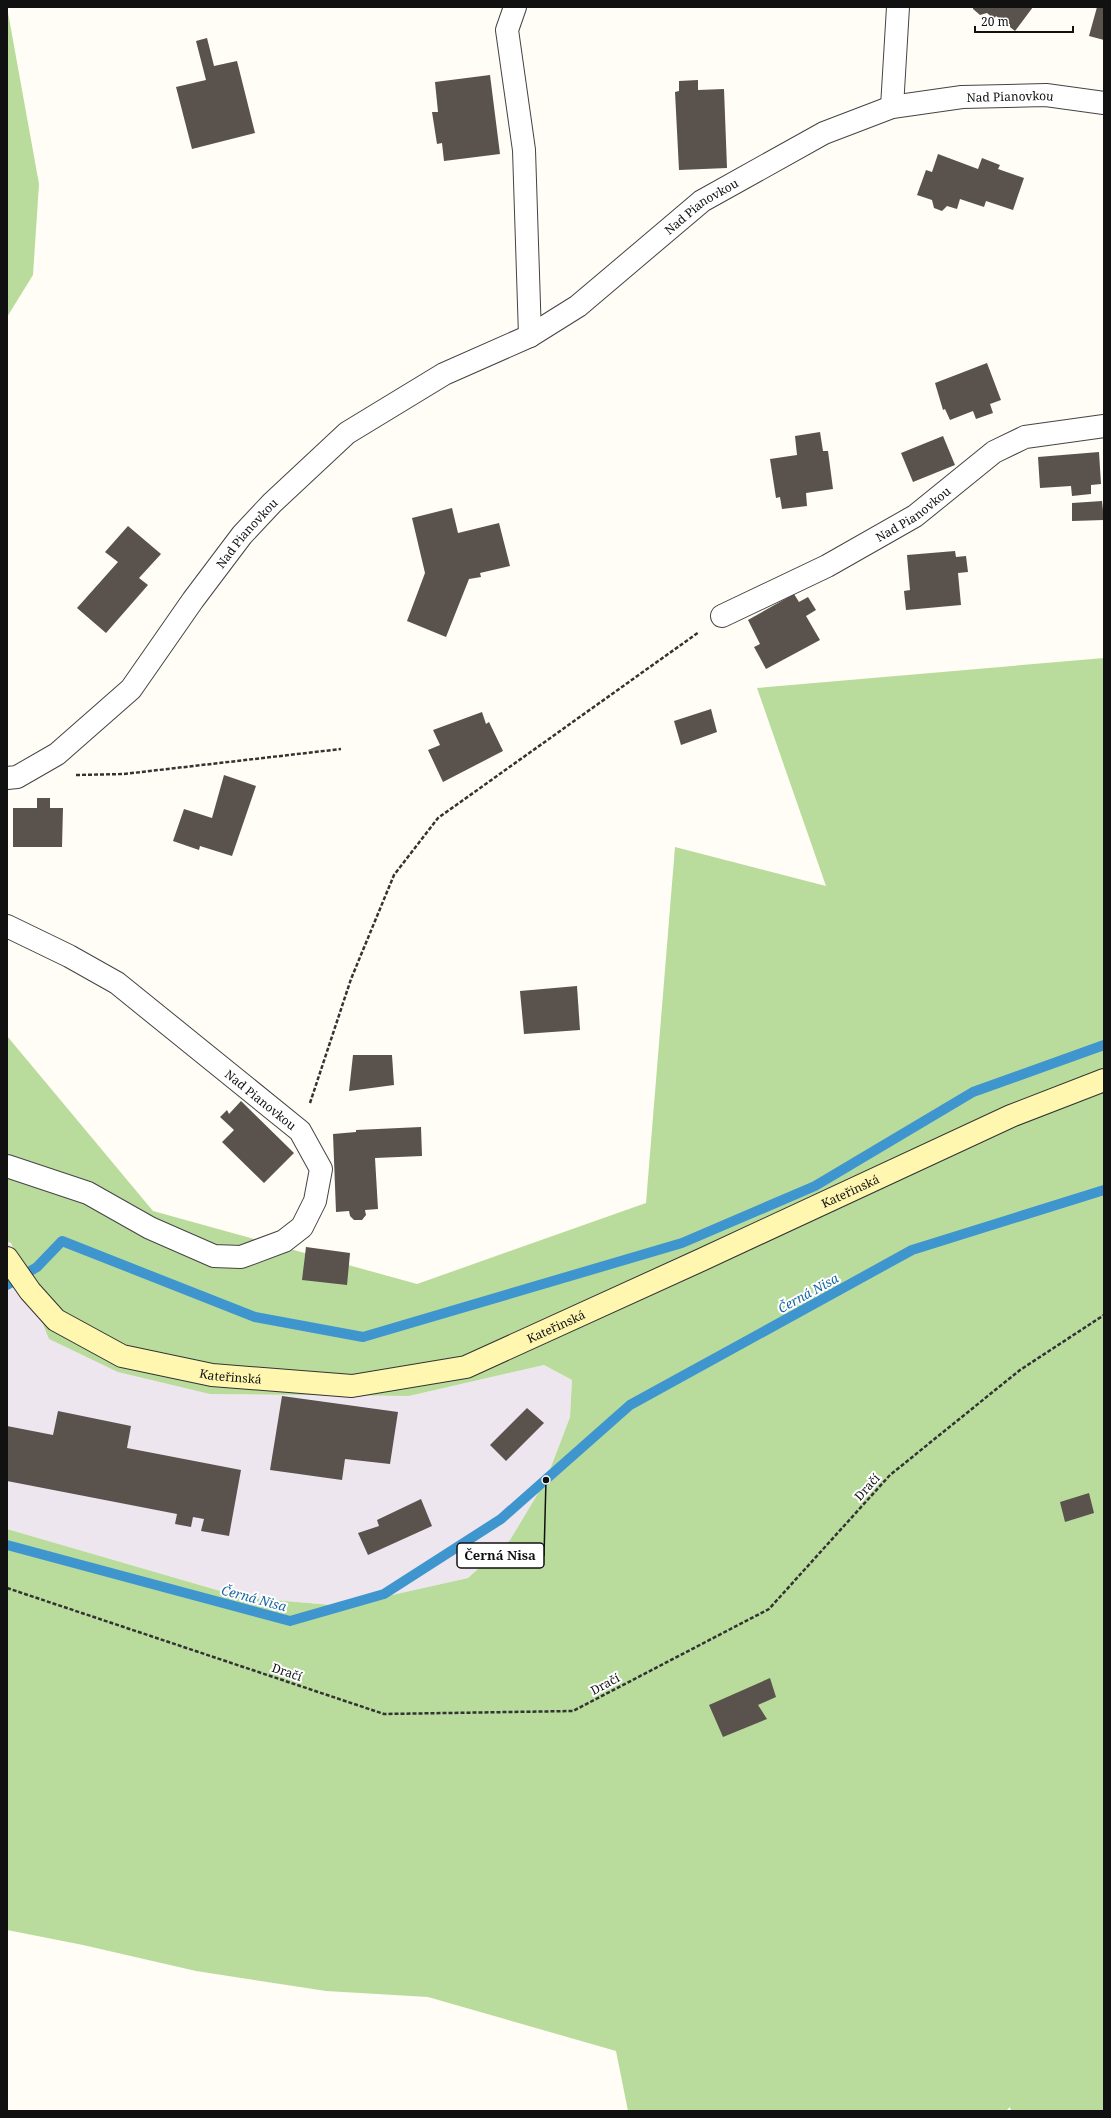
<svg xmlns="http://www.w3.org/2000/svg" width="1111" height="2118" font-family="'Noto Serif',serif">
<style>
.industrial{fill:#eee6ef}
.forest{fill:#b9dc9c}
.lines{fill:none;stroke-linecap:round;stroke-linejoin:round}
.stream{stroke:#3f96cf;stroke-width:10}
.building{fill:#5a524d}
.street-casing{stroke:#444;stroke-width:24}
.secondary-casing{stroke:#333;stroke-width:24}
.path{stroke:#333;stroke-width:2.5;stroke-dasharray:4 2;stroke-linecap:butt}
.street{stroke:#fff;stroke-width:22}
.secondary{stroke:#fff6b0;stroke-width:22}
.labels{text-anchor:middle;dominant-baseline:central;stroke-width:4;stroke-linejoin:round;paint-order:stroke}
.street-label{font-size:12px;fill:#111;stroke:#fff}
.water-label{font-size:13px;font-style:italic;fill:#1768a6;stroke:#fff}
.leader{fill:none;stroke:#111;stroke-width:1.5}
.callout-dot{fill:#111;stroke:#fff;stroke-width:1.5}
.callout{fill:#fff;stroke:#111;stroke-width:1.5}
.callout-label{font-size:13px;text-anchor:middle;font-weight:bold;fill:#111}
</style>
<rect width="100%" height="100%" fill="#fffdf5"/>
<!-- industrial -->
<path class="industrial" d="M7 1242 210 1394 409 1396 544 1365 572 1380 570 1417 546 1480 510 1540 468 1578 343 1606 241 1597 7 1529Z"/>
<!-- forest -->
<g class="forest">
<path d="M7 7 39 184 33 275 7 317Z"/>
<path d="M1104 658V2111H1011L1010 2107 1006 2111H628L616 2051 428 1997 326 1991 196 1971 83 1945 7 1930V1529L241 1597 343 1606 468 1578 510 1540 546 1480 570 1417 572 1380 544 1365 409 1396 210 1394 118 1372 49 1339 11 1243 7 1242V1036L153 1211 417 1284 646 1203 675 847 826 886 757 688Z"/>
</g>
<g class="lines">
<!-- stream -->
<g class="stream">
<path d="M7 1285 37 1267 62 1241 255 1317 363 1337 682 1243 815 1186 973 1092 1104 1045"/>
<path d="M7 1545 290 1621 384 1594 501 1519 630 1405 912 1250 1104 1190"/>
</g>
</g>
<!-- building -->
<g class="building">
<path d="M973 7H1033L1015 31 996 16 994 19 987 13 980 15 973 9Z"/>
<path d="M1097 7H1104V40L1089 36Z"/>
<path d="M207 38 214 66 237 61 255 133 192 149 176 87 206 80 196 41Z"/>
<path d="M490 75 500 154 444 161 442 143 437 144 432 112H438L435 82Z"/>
<path d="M698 80V90L724 89 727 168 679 170 675 92 679 91V81Z"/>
<path d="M938 154 978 169 982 158 1000 165 998 169 1024 178 1013 210 986 201 984 207 960 199 957 209 947 206 942 211 934 208 932 200 917 195 926 170 932 172Z"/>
<path d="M987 363 1001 400 990 404 993 413 976 419 973 411 950 420 945 409 943 410 935 383Z"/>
<path d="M820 432 823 451H828L833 489 806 493 807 506 782 509 780 497 776 498 770 459 797 455 795 436Z"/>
<path d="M943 436 955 465 913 482 901 453Z"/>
<path d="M1099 452 1101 484 1091 485V494L1072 496 1071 486 1040 488 1038 457Z"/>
<path d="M1102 501 1104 520 1072 521V503Z"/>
<path d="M452 508 458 533 499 523 510 566 480 573 481 577 469 579 446 637 407 621 425 573 412 518Z"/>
<path d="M128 526 161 554 139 578 148 585 106 633 77 608 118 562 105 552Z"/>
<path d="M955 551 956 557 966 556 968 572 958 573 961 605 906 610 904 591 910 590 907 555Z"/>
<path d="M794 594 799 602 808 597 816 610 806 616 820 640 766 669 754 647 760 644 748 620Z"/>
<path d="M711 709 717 732 681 745 674 721Z"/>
<path d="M482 712 486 724 489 722 503 751 443 782 428 750 440 745 433 730Z"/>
<path d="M224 775 256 786 232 856 200 846 199 850 173 841 184 809 212 818Z"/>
<path d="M37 798H50V808H63L62 847H13V808H37Z"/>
<path d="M577 986 580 1030 524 1034 520 991Z"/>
<path d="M353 1055H392L394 1085 349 1091Z"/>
<path d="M241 1101 294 1153 264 1183 222 1142 234 1130 220 1117 227 1110 229 1114Z"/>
<path d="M421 1127 422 1156 375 1158 378 1209 365 1210 366 1215 362 1220H354L350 1216 349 1211 336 1212 333 1134 356 1132V1130Z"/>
<path d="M306 1247 350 1253 347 1285 302 1280Z"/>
<path d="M282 1396 398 1412 390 1464 345 1459 342 1480 270 1470Z"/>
<path d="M527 1408 544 1423 506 1461 490 1445Z"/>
<path d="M58 1411 131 1426 127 1448 241 1470 229 1536 201 1531 204 1519 193 1517 191 1527 175 1524 177 1514 7 1481V1426L53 1435Z"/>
<path d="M1089 1493 1094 1513 1065 1522 1060 1502Z"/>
<path d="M421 1499 432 1526 368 1555 358 1533 379 1526 377 1520Z"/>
<path d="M770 1678 776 1697 758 1705 767 1719 723 1737 709 1705Z"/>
</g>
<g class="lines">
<!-- street casing -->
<g class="street-casing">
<g id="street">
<path d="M515 7 507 30 524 150 530 336"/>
<path d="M892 107 898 7"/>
<path id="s1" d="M722 616 827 566 915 516 994 452 1025 437 1104 426"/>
<path id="s2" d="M7 778 17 777 57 754 131 689 193 600 242 535 272 503 347 433 444 374 530 336 578 306 702 201 824 133 892 107 962 97 1046 95 1104 103"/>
<path id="s3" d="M7 926 69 956 117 983 300 1131 321 1169 315 1201 302 1227 284 1241 241 1257 214 1256 150 1228 88 1193 7 1166"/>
</g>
</g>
<!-- secondary casing -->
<g class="secondary-casing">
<g id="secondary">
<path id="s4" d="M7 1258 30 1291 56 1320 122 1356 212 1375 352 1386 466 1367 701 1260 1011 1116 1104 1080"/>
</g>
</g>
<!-- path -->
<g class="path">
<path d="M76 775 124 774 341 749"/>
<path d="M310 1103 351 979 394 875 438 818 699 632"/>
<path d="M7 1588 384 1714 573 1711 769 1609 890 1475 1020 1370 1104 1315"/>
</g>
<!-- street -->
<use href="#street" class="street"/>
<!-- secondary -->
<use href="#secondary" class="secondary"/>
</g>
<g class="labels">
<!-- street labels -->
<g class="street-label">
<text stroke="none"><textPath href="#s2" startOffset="1249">Nad Pianovkou</textPath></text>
<text stroke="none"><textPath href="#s2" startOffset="914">Nad Pianovkou</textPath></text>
<text stroke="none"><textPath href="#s1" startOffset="217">Nad Pianovkou</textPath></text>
<text stroke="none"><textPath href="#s2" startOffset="349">Nad Pianovkou</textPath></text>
<text stroke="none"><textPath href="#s3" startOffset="309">Nad Pianovkou</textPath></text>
<text stroke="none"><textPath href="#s4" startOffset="925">Kateřinská</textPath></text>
<text stroke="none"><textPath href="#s4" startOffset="601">Kateřinská</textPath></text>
<text stroke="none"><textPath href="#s4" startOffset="265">Kateřinská</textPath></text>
<text transform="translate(867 1487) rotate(-48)">Dračí</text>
<text transform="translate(287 1672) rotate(19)">Dračí</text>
<text transform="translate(605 1684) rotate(-28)">Dračí</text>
</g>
<!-- water labels -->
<g class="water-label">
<text transform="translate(808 1293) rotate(-29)">Černá Nisa</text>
<text transform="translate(254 1598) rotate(15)">Černá Nisa</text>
</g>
</g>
<!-- callouts -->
<path class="leader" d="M546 1480L544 1556"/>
<circle class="callout-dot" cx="546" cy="1480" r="4"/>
<rect class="callout" x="457" y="1543" width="87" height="25" rx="4"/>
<g class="callout-label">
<text x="500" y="1560">Černá Nisa</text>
</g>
<!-- border -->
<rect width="1111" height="2118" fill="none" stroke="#111111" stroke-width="16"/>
<!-- scale -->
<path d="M975 26v6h98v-6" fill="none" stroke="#111111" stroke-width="2"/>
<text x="981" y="26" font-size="12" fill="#111111" stroke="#ffffff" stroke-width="3" paint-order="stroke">20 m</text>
</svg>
